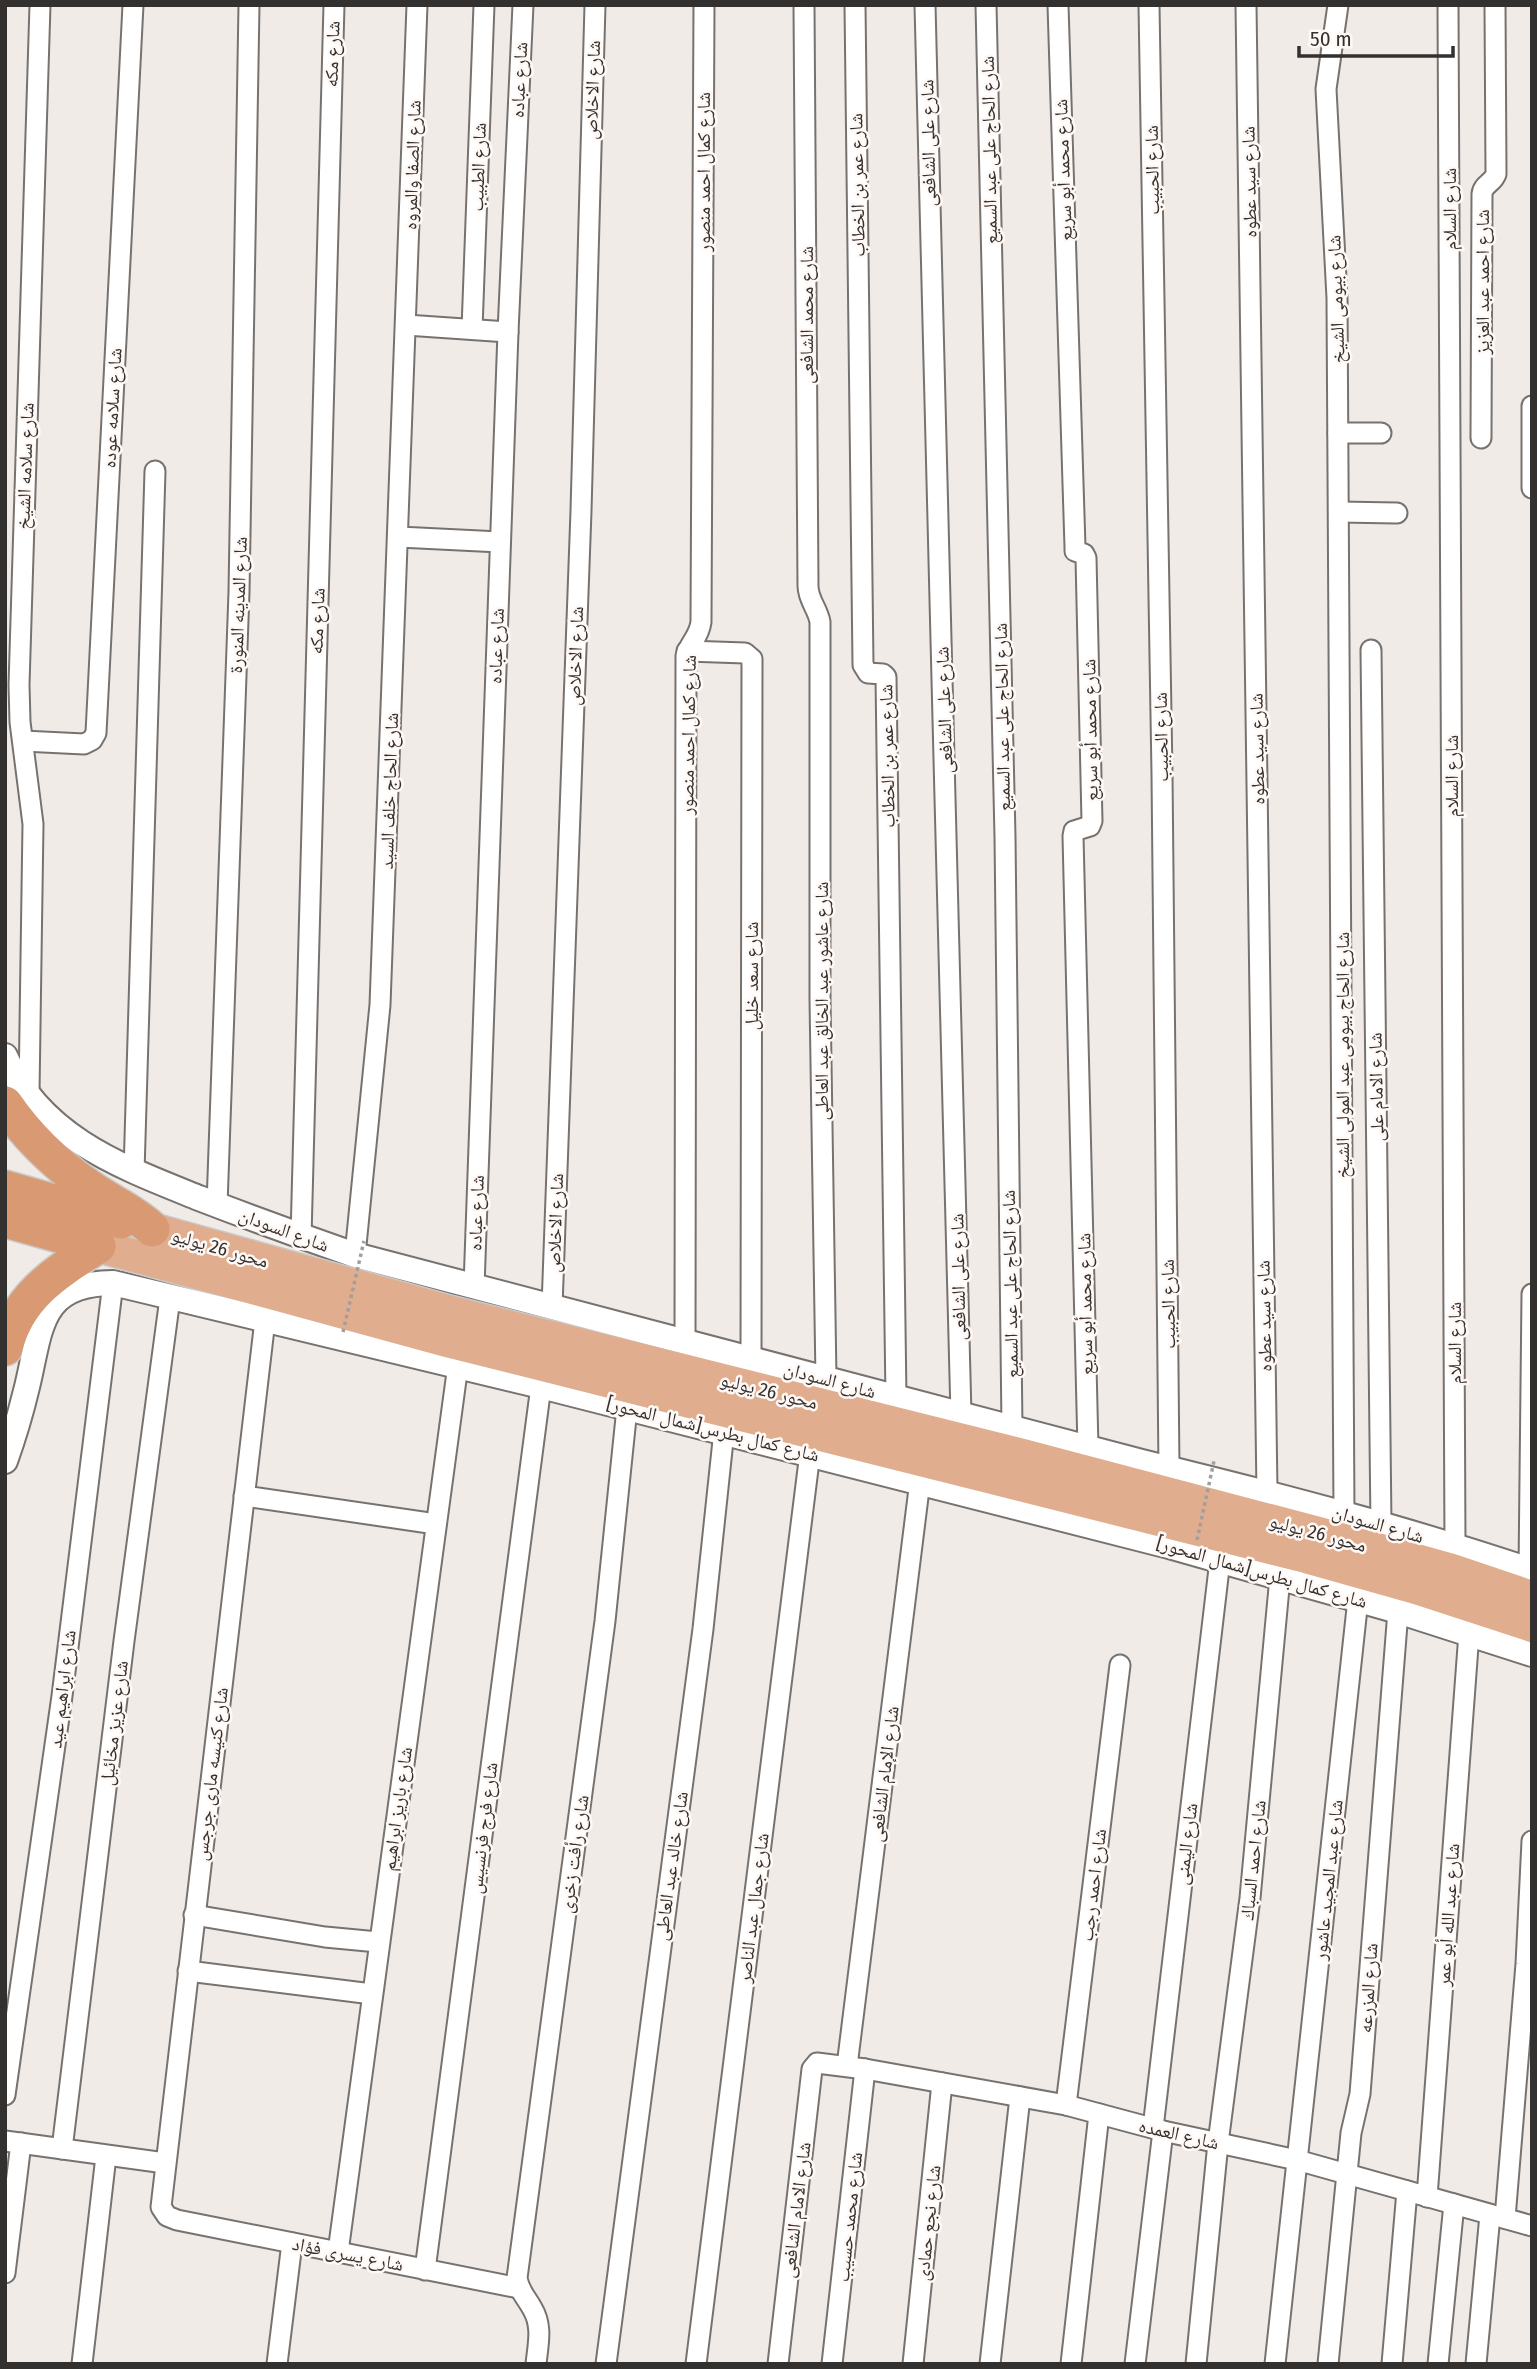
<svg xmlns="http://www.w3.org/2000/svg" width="1537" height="2369" font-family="'Fira Sans Condensed','Noto Naskh Arabic',sans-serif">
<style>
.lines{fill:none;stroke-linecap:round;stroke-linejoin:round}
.minor-casing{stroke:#78726f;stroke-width:23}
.tertiary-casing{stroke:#78726f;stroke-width:28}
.trunk-casing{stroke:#cac9c9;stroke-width:35}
.motorway-casing{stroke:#cac9c9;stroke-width:38}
.minor{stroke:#fff;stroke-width:19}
.tertiary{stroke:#fff;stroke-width:24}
.trunk{stroke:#e0ae8f;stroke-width:32}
.motorway{stroke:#d99a73;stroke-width:35}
.path-bridge{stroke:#a29e9b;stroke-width:3.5;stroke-dasharray:3.5 3.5;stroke-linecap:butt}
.labels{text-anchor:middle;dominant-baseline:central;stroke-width:5;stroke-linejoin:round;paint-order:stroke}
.street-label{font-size:19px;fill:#33312f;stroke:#fff8f5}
</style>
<rect width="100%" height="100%" fill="#f1ebe8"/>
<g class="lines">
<!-- minor casing -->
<g class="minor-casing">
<g id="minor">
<path d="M804 5 808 586C808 600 818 609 820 622V999L826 1379"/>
<path d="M855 5 863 665 868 673 883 674 886 677 896 1398"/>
<path d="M925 5C935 475 950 945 961 1415"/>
<path d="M986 5 1005 837 1012 1428"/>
<path d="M1058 5 1075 547V551L1084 554 1086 558 1092 821 1090 826 1074 831 1073 836 1088 1448"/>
<path d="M1149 5 1162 774 1169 1469"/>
<path d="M1246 5 1267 1492"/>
<path d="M1338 5 1326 89 1337 298 1344 1515"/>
<path d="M1448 5 1455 1546"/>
<path d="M406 325 508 332"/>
<path d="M472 329 484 5"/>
<path d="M1532 406V488"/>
<path d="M1338 433H1381"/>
<path d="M1481 438 1482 194C1483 184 1493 183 1496 174L1495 5"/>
<path d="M1339 512 1397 513"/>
<path d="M399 537 500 542"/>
<path d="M1371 650 1381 1525"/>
<path d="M687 651 745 653 752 659 751 1360"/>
<path d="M23 741 84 744 92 740 96 733 133 5"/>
<path d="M29 1093 33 824 20 722 19 685 40 5"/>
<path d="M134 1172 155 471"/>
<path d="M217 1205 239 592 249 5"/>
<path d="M301 1237 334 5"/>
<path d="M355 1255 380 1005 417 5"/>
<path d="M474 1287 508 332 523 5"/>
<path d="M552 1307 581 511 595 5"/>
<path d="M265 1320 161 2207 167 2216 177 2220 519 2288"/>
<path d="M685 1342 686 656C689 643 699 638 701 622L704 5"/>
<path d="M244 1496 436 1524"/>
<path d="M1529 1570 1532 1294"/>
<path d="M194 1915 325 1937 378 1942"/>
<path d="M188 1971 372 1994"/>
<path d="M847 2066 920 1481"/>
<path d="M5 2095 62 1696 113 1283"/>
<path d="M1066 2105 1120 1665"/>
<path d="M1153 2128 1220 1560"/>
<path d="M5 2141 165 2163"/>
<path d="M62 2149 124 1641 170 1298"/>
<path d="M1427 2197 1469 1633"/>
<path d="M1505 2218 1526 1964 1532 1841"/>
<path d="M338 2252 458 1365"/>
<path d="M425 2270 541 1386"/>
<path d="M5 2273 21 2143"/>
<path d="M82 2364 106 2156"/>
<path d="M277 2364 292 2243"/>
<path d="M536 2364C538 2344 543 2326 532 2308 526 2297 519 2291 517 2278L605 1621 627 1408"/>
<path d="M606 2364 703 1629 724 1431"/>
<path d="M696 2364 810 1453"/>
<path d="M778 2364 812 2069 817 2063 865 2069 1066 2105 1163 2131 1297 2160 1532 2226"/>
<path d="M832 2364 865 2069"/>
<path d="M913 2364 942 2083"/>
<path d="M990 2364 1020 2097"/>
<path d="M1071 2364 1099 2114"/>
<path d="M1135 2364 1163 2131"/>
<path d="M1196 2364 1218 2143 1250 1898 1280 1577"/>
<path d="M1275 2364 1358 1599"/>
<path d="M1328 2364 1351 2133 1360 2094 1398 1611"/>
<path d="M1392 2364 1407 2191"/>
<path d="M1438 2364 1454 2204"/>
<path d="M1476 2364 1490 2215"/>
</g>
</g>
<!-- tertiary casing -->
<g class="tertiary-casing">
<g id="tertiary">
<path d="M5 1056C41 1138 122 1167 199 1198 251 1218 303 1237 355 1255L1142 1462C1273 1494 1404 1528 1532 1571"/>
<path d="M5 1461C14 1436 21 1412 27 1387 41 1330 38 1283 113 1283L541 1386 1169 1546 1398 1611 1532 1654"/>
</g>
</g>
<!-- trunk casing -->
<g class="trunk-casing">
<g id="trunk">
<path d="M152 1229 451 1312 1023 1455 1349 1541 1452 1570 1532 1597"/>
<path d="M98 1246 447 1341 1306 1557 1416 1588 1532 1626"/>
</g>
</g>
<!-- motorway casing -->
<g class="motorway-casing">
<g id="motorway">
<path d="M5 1104C27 1136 57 1165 89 1187 110 1202 133 1211 152 1229"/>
<path d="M5 1188 121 1221"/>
<path d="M5 1220 98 1246"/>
<path d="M5 1348C17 1296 57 1272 98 1246"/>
</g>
</g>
<!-- minor -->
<use href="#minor" class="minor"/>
<!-- tertiary -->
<use href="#tertiary" class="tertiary"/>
<!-- trunk -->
<use href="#trunk" class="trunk"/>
<!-- motorway -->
<use href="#motorway" class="motorway"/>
<!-- path-bridge -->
<g class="path-bridge">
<path d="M343 1332 364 1241"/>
<path d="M1197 1540 1214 1461"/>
</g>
</g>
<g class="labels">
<!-- street labels -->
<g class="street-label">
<text transform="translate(332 54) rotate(-88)">شارع مكه</text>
<text transform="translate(519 80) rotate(-87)">شارع عباده</text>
<text transform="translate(592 90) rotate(-88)">شارع الاخلاص</text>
<text transform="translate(928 143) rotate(-91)">شارع على الشافعى</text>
<text transform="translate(989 150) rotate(-91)">شارع الحاج على عبد السميع</text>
<text transform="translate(412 165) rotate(-88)">شارع الصفا والمروه</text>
<text transform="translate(478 167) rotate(-88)">شارع الطبيب</text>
<text transform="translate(1063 170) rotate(-92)">شارع محمد أبو سريع</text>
<text transform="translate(1152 170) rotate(-91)">شارع الحبيب</text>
<text transform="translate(703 172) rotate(-90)">شارع كمال احمد منصور</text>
<text transform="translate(1249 182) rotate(-91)">شارع سيد عطوه</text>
<text transform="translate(857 185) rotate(-91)">شارع عمر بن الخطاب</text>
<text transform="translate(1449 209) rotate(-90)">شارع السلام</text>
<text transform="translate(1482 282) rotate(-90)">شارع احمد عبد العزيز</text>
<text transform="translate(1336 299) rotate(-92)">شارع بيومى الشيخ</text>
<text transform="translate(806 315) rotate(-90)">شارع محمد الشافعى</text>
<text transform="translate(112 408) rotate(-87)">شارع سلامه عوده</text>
<text transform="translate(25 466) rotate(-88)">شارع سلامه الشيخ</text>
<text transform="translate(238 605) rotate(-88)">شارع المدينه المنورة</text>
<text transform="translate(317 621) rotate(-88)">شارع مكه</text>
<text transform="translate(496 646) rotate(-88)">شارع عباده</text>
<text transform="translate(575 656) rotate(-88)">شارع الاخلاص</text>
<text transform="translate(944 710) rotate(-92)">شارع على الشافعى</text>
<text transform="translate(1002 717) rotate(-91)">شارع الحاج على عبد السميع</text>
<text transform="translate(1090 730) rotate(-91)">شارع محمد أبو سريع</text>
<text transform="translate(688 735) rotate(-89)">شارع كمال احمد منصور</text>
<text transform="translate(1161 737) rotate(-91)">شارع الحبيب</text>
<text transform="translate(1257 749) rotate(-91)">شارع سيد عطوه</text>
<text transform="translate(887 756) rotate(-91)">شارع عمر بن الخطاب</text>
<text transform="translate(1451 776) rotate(-90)">شارع السلام</text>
<text transform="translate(389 791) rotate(-88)">شارع الحاج خلف السيد</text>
<text transform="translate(751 976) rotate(-90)">شارع سعد خليل</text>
<text transform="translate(821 1001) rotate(-90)">شارع عاشور عبد الخالق عبد العاطى</text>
<text transform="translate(1342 1055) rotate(-90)">شارع الحاج بيومى عبد المولى الشيخ</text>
<text transform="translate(1376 1087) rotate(-91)">شارع الامام على</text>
<text transform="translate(476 1213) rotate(-88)">شارع عباده</text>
<text transform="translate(555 1223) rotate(-88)">شارع الاخلاص</text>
<text transform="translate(284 1230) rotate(20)">شارع السودان</text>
<text transform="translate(220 1248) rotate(16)">محور 26 يوليو</text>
<text transform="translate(958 1277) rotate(-91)">شارع على الشافعى</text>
<text transform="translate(1010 1284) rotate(-91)">شارع الحاج على عبد السميع</text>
<text transform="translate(1085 1304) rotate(-91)">شارع محمد أبو سريع</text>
<text transform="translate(1168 1304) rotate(-91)">شارع الحبيب</text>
<text transform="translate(1264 1316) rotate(-91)">شارع سيد عطوه</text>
<text transform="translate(1454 1343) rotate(-90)">شارع السلام</text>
<text transform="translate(830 1380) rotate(15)">شارع السودان</text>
<text transform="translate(769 1391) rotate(14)">محور 26 يوليو</text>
<text transform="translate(713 1429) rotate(14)">شارع كمال بطرس[شمال المحور]</text>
<text transform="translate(1378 1524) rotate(16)">شارع السودان</text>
<text transform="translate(1318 1533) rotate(15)">محور 26 يوليو</text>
<text transform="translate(1262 1572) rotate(16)">شارع كمال بطرس[شمال المحور]</text>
<text transform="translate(62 1689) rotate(-83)">شارع ابراهيم عيد</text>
<text transform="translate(114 1723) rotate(-83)">شارع عزيز مخائيل</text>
<text transform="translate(211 1774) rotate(-83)">شارع كنيسه مارى جرجس</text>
<text transform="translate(884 1774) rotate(-83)">شارع الإمام الشافعى</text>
<text transform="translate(397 1809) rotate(-82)">شارع باريز ابراهيم</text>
<text transform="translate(483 1828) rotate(-83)">شارع فرج فرنسيس</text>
<text transform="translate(1186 1844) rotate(-83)">شارع اليمنى</text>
<text transform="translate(574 1854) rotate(-82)">شارع رأفت زخرى</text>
<text transform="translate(1253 1860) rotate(-84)">شارع احمد السباك</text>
<text transform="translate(671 1866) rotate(-82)">شارع خالد عبد العاطى</text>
<text transform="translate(1328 1880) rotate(-84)">شارع عبد المجيد عاشور</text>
<text transform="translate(1093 1885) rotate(-83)">شارع احمد رجب</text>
<text transform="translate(753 1908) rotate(-83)">شارع جمال عبد الناصر</text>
<text transform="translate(1448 1915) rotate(-86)">شارع عبد الله أبو عمر</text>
<text transform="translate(1368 1988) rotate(-86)">شارع المزرعه</text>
<text transform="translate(1179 2134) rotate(13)">شارع العمده</text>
<text transform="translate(796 2210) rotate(-83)">شارع الامام الشافعى</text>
<text transform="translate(849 2217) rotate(-84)">شارع محمد حسيب</text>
<text transform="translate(928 2223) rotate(-84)">شارع نجع حمادى</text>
<text transform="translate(348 2254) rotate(11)">شارع يسرى فؤاد</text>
</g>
</g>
<!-- border -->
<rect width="1537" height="2369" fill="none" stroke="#33312f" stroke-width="14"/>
<!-- scale -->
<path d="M1299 46v10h154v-10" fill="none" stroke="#33312f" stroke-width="3.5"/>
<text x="1310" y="46" font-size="21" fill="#33312f" stroke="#fff8f5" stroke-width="5" paint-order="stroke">50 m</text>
</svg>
